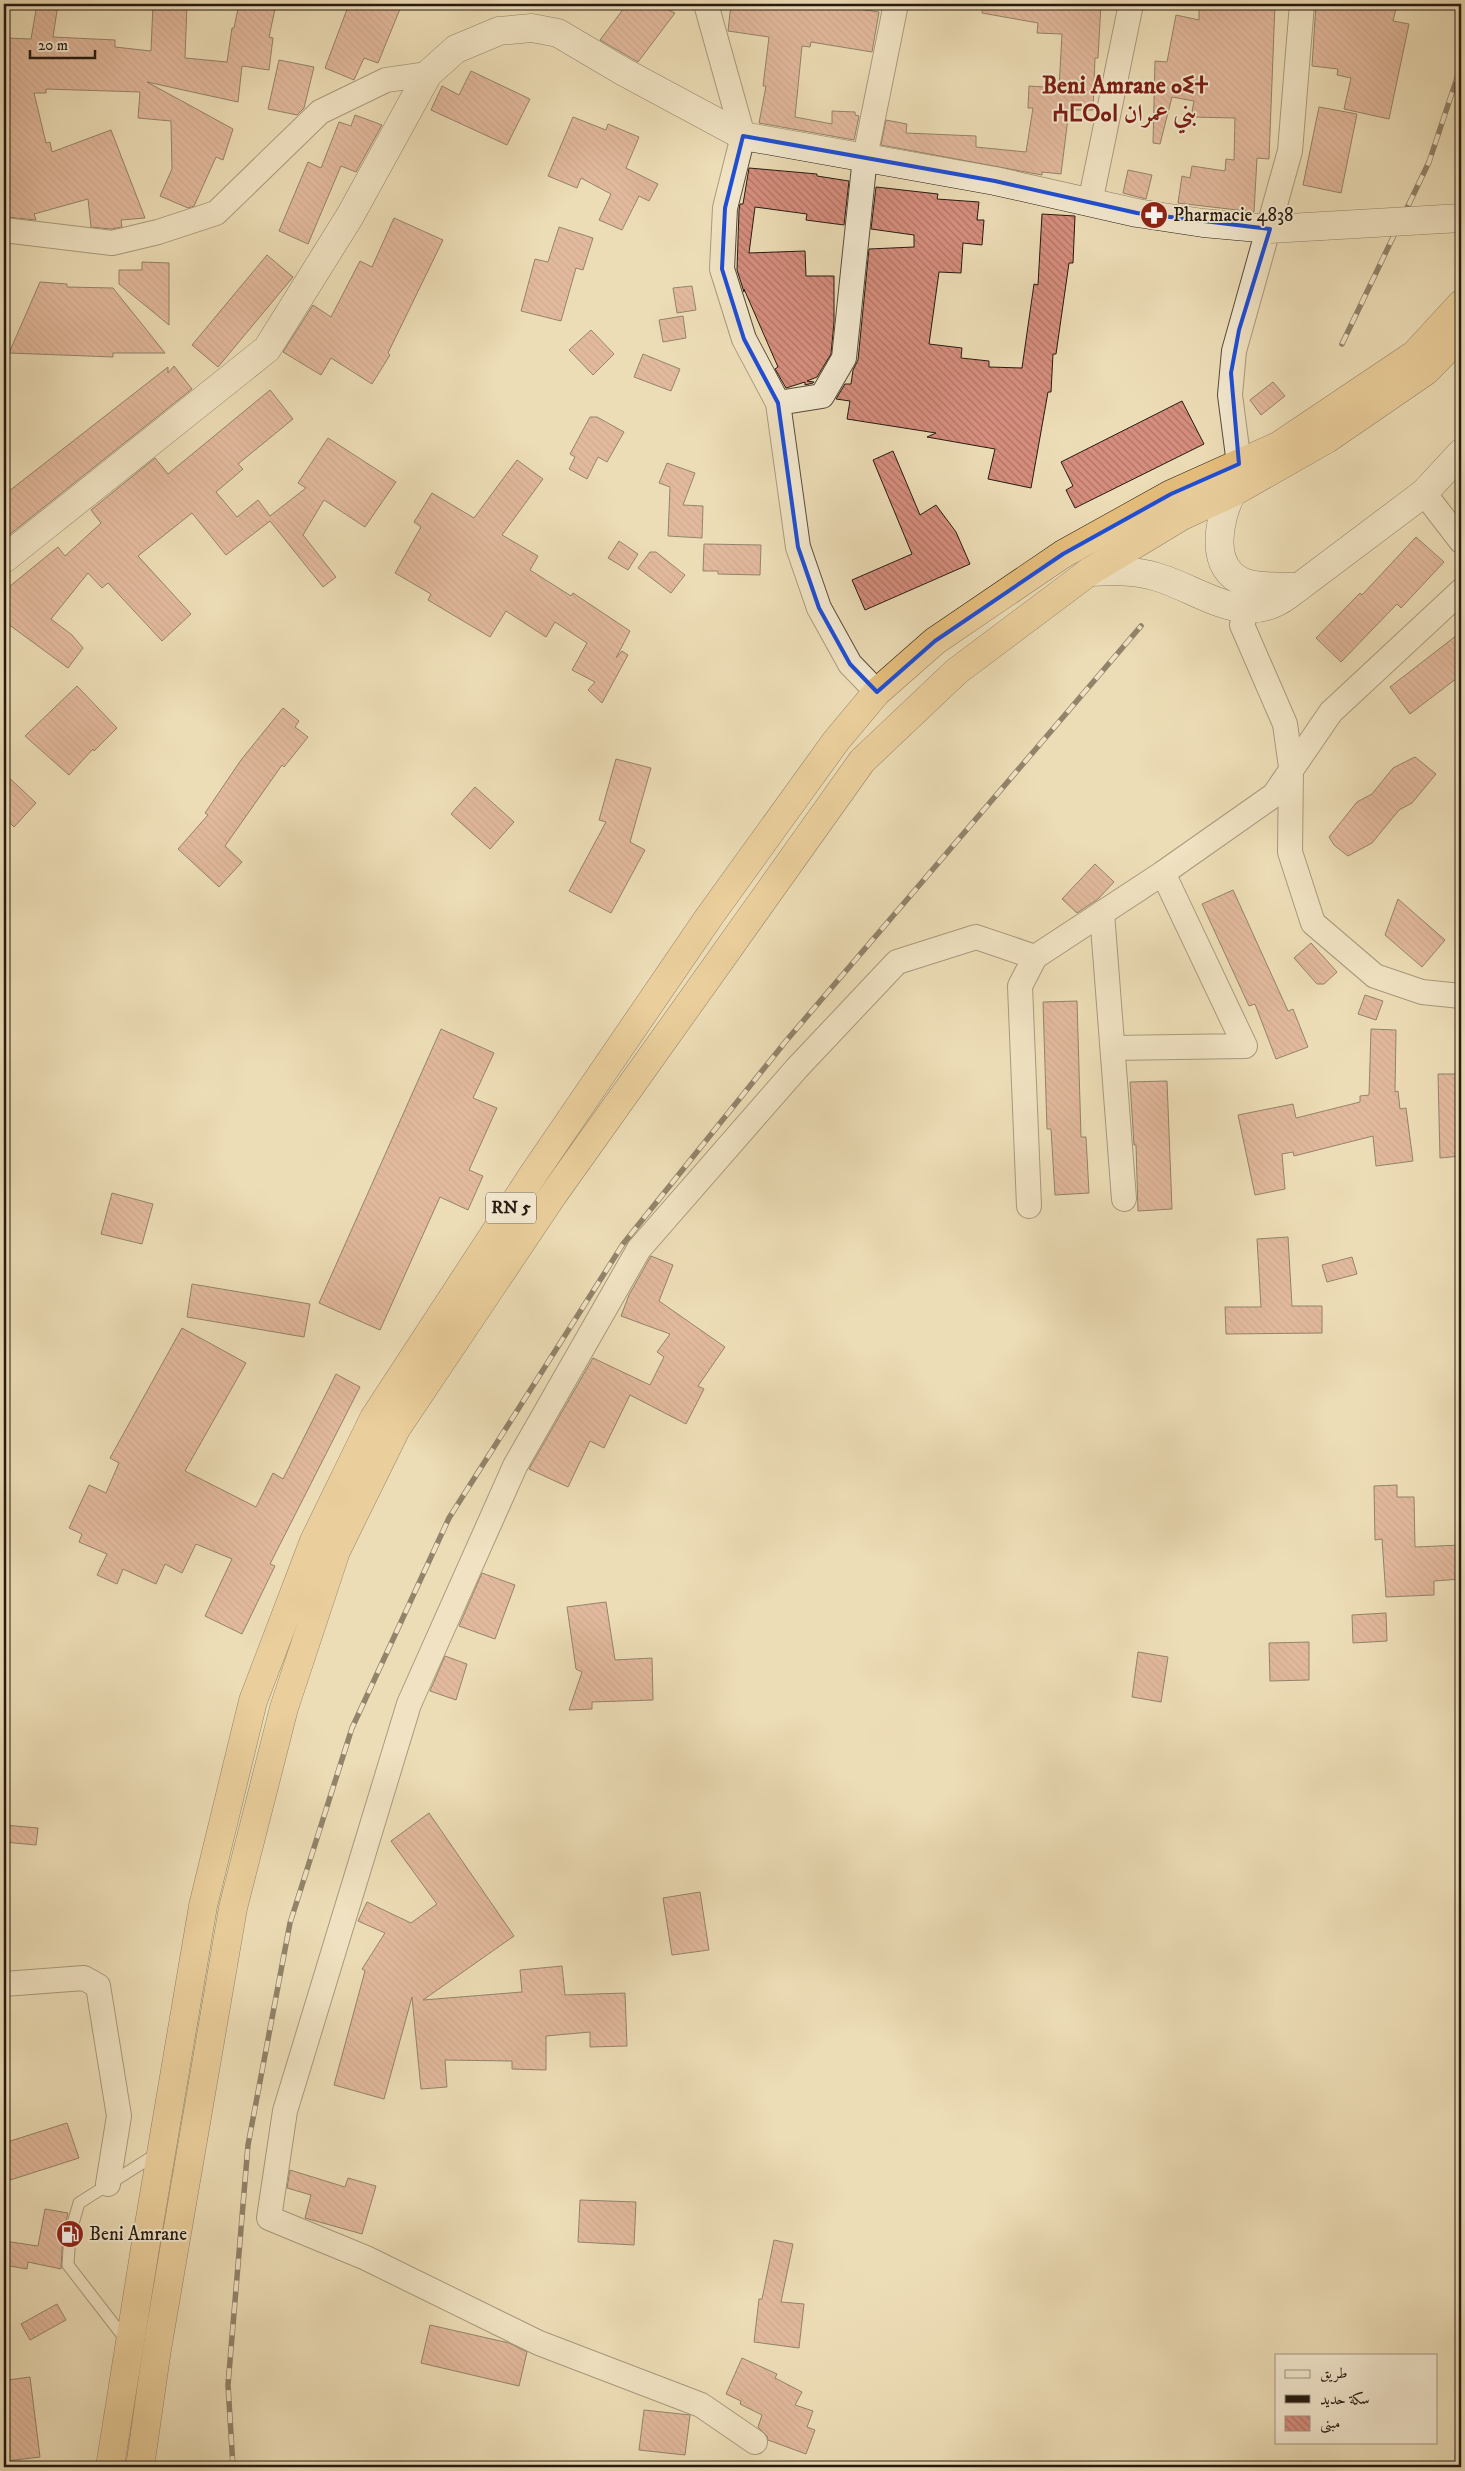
<svg xmlns="http://www.w3.org/2000/svg" width="1465" height="2471" font-family="'IM FELL DW Pica',Amiri,'Noto Sans Tifinagh',serif">
<style>
.building{fill:url(#building-back-hatch);stroke:#251a10}
.lines{fill:none;stroke-linecap:round;stroke-linejoin:round}
.lane-casing{stroke:#574b3a;stroke-width:13}
.street-casing{stroke:#574b3a;stroke-width:26}
.secondary-casing{stroke:#251a10;stroke-width:29}
.highway-casing{stroke:#251a10;stroke-width:29}
.lane{stroke:#f3e9d0;stroke-width:11}
.street{stroke:#f3e9d0;stroke-width:24}
.secondary{stroke:#f3e9d0;stroke-width:28}
.highway{stroke:#e6be7c;stroke-width:28}
.rail-casing{stroke:#251a10;stroke-width:5.5}
.rail{stroke:#f3e9d0;stroke-width:4;stroke-dasharray:11;stroke-linecap:butt}
.secondary-bridge-casing{stroke:#251a10;stroke-width:29;stroke-linecap:butt}
.secondary-bridge{stroke:#f3e9d0;stroke-width:28}
.marked{fill:none;stroke:#1d4ed8;stroke-width:4;stroke-linejoin:round}
.labels{text-anchor:middle;dominant-baseline:central;stroke-width:4;stroke-linejoin:round;paint-order:stroke}
.shield{fill:#f3e9d0;stroke:#63584a;stroke-width:1}
.shield-label{font-size:18px;font-weight:bold;fill:#251a10}
.poi-label{font-size:19px;fill:#251a10;stroke:#f3e9d0;text-anchor:start}
.district-label{font-size:24px;font-weight:bold;fill:#7a1f14;stroke:#f3e9d0}
</style>
<defs>
<pattern id="building-back-hatch" width="6" height="6" patternUnits="userSpaceOnUse" patternTransform="scale(1.25)"><rect width="6" height="6" fill="#d78e7e"/><path d="M-1 5l2 2M0 0l6 6M5-1l2 2" fill="none" stroke="#ae7366"/></pattern>
</defs>
<rect width="100%" height="100%" fill="#edddb7"/>
<filter id="stains"><feTurbulence type="fractalNoise" baseFrequency=".004" numOctaves="4"/><feColorMatrix values="0 0 0 0 .2 0 0 0 0 .09 0 0 0 0 .02 0 0 0 .5 -.17"/></filter>
<radialGradient id="worn" r=".72"><stop offset=".6" stop-color="#630" stop-opacity="0"/><stop offset="1" stop-color="#630" stop-opacity=".3"/></radialGradient>
<!-- building -->
<g class="building">
<path d="M37 4H58L53 37 115 40V47L151 51 153 4H187L185 58 227 62 232 28H234L239 4H252L275 9 269 37 273 38 269 70 242 66 238 102 147 82 233 129 223 160 216 157 194 206 188 208 160 196 172 169 171 121 138 118 140 92 46 89V93H34L46 143 50 142 52 152 111 130 145 218 121 220 122 227 111 229 91 227 88 199 34 214 36 220 7 217 4 204V38L31 39Z"/>
<path d="M349 4H402L378 63 364 58 354 80 325 68Z"/>
<path d="M627 4H656L675 13 638 62 600 40Z"/>
<path d="M731 4H826L879 12 872 52 811 42 810 47 802 46 795 117 832 124V111L855 112V115L859 116 854 140 759 123 766 86H763L769 37 728 31Z"/>
<path d="M983 4H1101L1098 58H1095L1093 110H1069L1061 174 1042 172V175L881 145 886 120 907 124 906 133 976 136V147L1026 152 1033 108H1028L1029 86 1059 88 1062 34 1037 33 1038 23 982 13Z"/>
<path d="M1199 4H1275L1269 159 1257 158 1254 212 1178 203 1182 176 1190 178 1192 166 1225 171 1226 159 1234 160 1235 118 1191 117 1194 101 1172 97 1160 144 1153 143 1155 61 1167 62 1176 15 1199 20Z"/>
<path d="M1316 4H1397L1393 21 1409 24 1389 119 1344 109 1351 78 1337 75 1338 69 1312 66Z"/>
<path d="M279 60 314 67 304 108 297 115 268 109Z"/>
<path d="M471 71 530 99 507 145 431 110 442 86 459 95Z"/>
<path d="M1319 107 1357 114 1341 193 1303 185Z"/>
<path d="M355 115 382 125 356 172 341 166 308 244 279 231 308 162 321 168 339 122 351 126Z"/>
<path d="M573 117 606 130 608 124 639 137 626 168 658 184 649 201 639 196 622 230 599 220 611 194 581 178 577 188 548 176Z"/>
<path d="M749 168 817 174V176L849 181 844 225 806 220 807 214 755 207 749 253 805 251 806 276H834V322L831 354 817 377 807 381 814 382 813 383 805 385V382L786 388 775 369 778 367 744 289V292L737 270 739 210 740 204H743Z"/>
<path d="M1128 170 1152 175 1146 199 1123 193Z"/>
<path d="M876 187 938 194 937 199 979 202 977 220H984L982 245 963 243 961 273 939 272 929 344 962 348 961 358 989 361V367L1022 368 1034 284 1038 285 1042 214 1075 216 1073 263H1069L1056 354H1053L1051 392H1048L1031 488 988 479 995 449 927 437 936 433 847 419 850 401 836 399 845 384H851L853 370 858 360 869 249 914 247V235L871 229Z"/>
<path d="M394 218 443 240 388 353 390 355 372 384 331 358 321 375 283 352 313 305 331 317 360 261 372 267Z"/>
<path d="M559 227 593 238 583 270 576 268 561 321 521 311 535 259 548 262Z"/>
<path d="M267 255 293 277 218 367 192 345Z"/>
<path d="M142 262 169 263V325L119 284V270H142Z"/>
<path d="M40 282 67 284V287L113 288 165 353H113V357L9 353Z"/>
<path d="M692 286 696 310 677 313 673 288Z"/>
<path d="M683 316 686 338 663 342 659 320Z"/>
<path d="M591 330 614 354 593 375 569 350Z"/>
<path d="M643 354 680 369 671 391 634 377Z"/>
<path d="M174 366 192 389 4 539V495L168 367V373Z"/>
<path d="M1273 382 1285 396 1261 415 1250 400Z"/>
<path d="M270 390 293 419 238 464 243 469 216 492 237 517 258 500 270 516 306 488 298 483 328 438 396 482 365 527 324 500 303 535 336 577 323 587 270 521 226 555 192 513 138 556 191 614 162 641 108 583 102 588 88 573 51 619 72 635 83 648 68 668 4 621V591L58 547 65 556 101 523 91 510 155 458 168 474Z"/>
<path d="M1182 401 1204 444 1075 508 1066 490 1073 486 1061 462Z"/>
<path d="M590 417H597L624 432 607 462 598 457 587 479 569 469 575 457 570 454Z"/>
<path d="M893 451 920 515 936 505 956 532 970 564 865 610 852 580 912 554 873 460Z"/>
<path d="M517 460 543 479 502 535 538 556 530 570 571 596 573 593 630 631 616 658 622 651 628 655 602 703 588 690 595 682 572 670 587 643 555 622 546 637 506 611 490 637 428 600 431 594 395 573 421 527 414 522 432 493 474 518Z"/>
<path d="M667 463 695 473 683 505 703 506 702 538 668 536 670 487 659 483Z"/>
<path d="M1416 537 1444 562 1401 608 1397 604 1341 662 1316 638 1360 593 1362 595Z"/>
<path d="M619 541 638 554 628 570 608 558Z"/>
<path d="M704 544 761 545 760 575 718 574V571H703Z"/>
<path d="M650 552H656L685 575 671 593 638 568Z"/>
<path d="M1461 632V675L1410 714 1390 687Z"/>
<path d="M77 686 117 728 94 751 93 749 69 775 25 736Z"/>
<path d="M283 708 299 721 295 727 308 737 284 767 282 765 225 846 242 862 219 887 178 849 208 815 205 813 241 760Z"/>
<path d="M1415 757 1436 774 1412 803 1399 810 1372 843 1348 856 1334 845 1329 837 1357 802 1372 794 1393 768Z"/>
<path d="M616 759 651 768 630 842 645 850 611 913 569 891 606 822 599 820Z"/>
<path d="M4 773 36 803 14 827 4 817Z"/>
<path d="M475 787 514 822 490 849 451 814Z"/>
<path d="M1095 864 1114 882 1098 899 1077 913 1062 899Z"/>
<path d="M1233 890 1288 1011 1293 1009 1308 1047 1276 1059 1255 1004 1249 1006 1202 904Z"/>
<path d="M1398 899 1445 940 1422 967 1385 935Z"/>
<path d="M1311 943 1337 972 1324 984H1317L1294 958Z"/>
<path d="M1365 995 1383 1001 1376 1020 1358 1014Z"/>
<path d="M1077 1001 1081 1137H1086L1089 1193 1055 1195 1051 1129H1047L1043 1002Z"/>
<path d="M441 1029 494 1053 473 1098 497 1108 469 1170 483 1176 468 1210 440 1197 380 1330 319 1303Z"/>
<path d="M1371 1029 1396 1030 1395 1092 1398 1091 1400 1109 1406 1108 1413 1161 1376 1166 1373 1136 1294 1156 1293 1152 1282 1154 1285 1189 1255 1195 1238 1115 1293 1104 1296 1118 1360 1102V1096L1369 1095Z"/>
<path d="M1438 1074H1461V1156L1440 1158Z"/>
<path d="M1167 1081 1172 1209 1138 1211 1136 1145H1134L1130 1082Z"/>
<path d="M112 1193 153 1204 142 1244 101 1234Z"/>
<path d="M1288 1237 1292 1306H1322V1333L1226 1334 1225 1307H1261L1257 1239Z"/>
<path d="M651 1256 673 1265 659 1301 725 1347 698 1386 704 1389 686 1424 630 1395 604 1448 590 1441 568 1487 529 1469 593 1358 650 1385 664 1357 657 1352 670 1334 621 1316 629 1295Z"/>
<path d="M1352 1257 1357 1274 1327 1282 1322 1265Z"/>
<path d="M192 1284 310 1304 304 1337 187 1317Z"/>
<path d="M182 1328 246 1363 185 1471 256 1507 273 1473 283 1479 336 1374 360 1387 270 1564 275 1566 242 1634 205 1616 232 1559 196 1544 182 1573 165 1564 156 1584 123 1569 117 1584 97 1575 107 1554 79 1542 82 1534 69 1528 89 1485 106 1493 119 1463 110 1458Z"/>
<path d="M1397 1485V1497H1414L1415 1547 1461 1545V1579L1434 1581V1595L1386 1597 1382 1539 1375 1540 1374 1486Z"/>
<path d="M482 1573 515 1585 495 1639 459 1626Z"/>
<path d="M606 1602 615 1660 652 1658 653 1700 592 1702V1709L569 1710 582 1672 576 1669 567 1607Z"/>
<path d="M1386 1613 1387 1641 1353 1643 1352 1615Z"/>
<path d="M1309 1642V1680L1270 1681 1269 1643Z"/>
<path d="M1138 1652 1168 1657 1161 1702 1132 1697Z"/>
<path d="M445 1656 467 1664 456 1700 430 1691Z"/>
<path d="M429 1813 514 1936 423 2000 522 1992 520 1970 562 1966 565 1995 625 1993 627 2046 590 2047V2032L546 2036V2070L512 2069V2061L445 2060 447 2087 421 2089 412 1997 384 2099 334 2085 365 1971 362 1969 385 1933 358 1921 367 1902 411 1923 437 1904 391 1841Z"/>
<path d="M4 1825 38 1828 36 1845 4 1842Z"/>
<path d="M700 1892 709 1950 672 1955 663 1898Z"/>
<path d="M67 2123 79 2158 4 2182V2143Z"/>
<path d="M290 2170 345 2187 348 2178 376 2186 362 2234 305 2218 311 2195 287 2188Z"/>
<path d="M580 2200 636 2202 634 2245 578 2242Z"/>
<path d="M45 2209 68 2213 63 2233 61 2269 28 2262 27 2269 4 2265V2241L38 2246Z"/>
<path d="M774 2240 793 2244 781 2302 804 2304 799 2348 754 2342 759 2299H762Z"/>
<path d="M57 2304 66 2320 30 2340 21 2324Z"/>
<path d="M430 2325 509 2343 527 2352 519 2386 421 2363Z"/>
<path d="M742 2358 777 2374 775 2378 802 2392 795 2405 813 2411 807 2427 815 2430 806 2454 768 2440 767 2436 758 2427 762 2415 740 2404 741 2401 726 2394Z"/>
<path d="M30 2377 40 2457 6 2461 4 2439V2395L10 2394 8 2380Z"/>
<path d="M644 2410 690 2415 685 2455 639 2450Z"/>
</g>
<g class="lines">
<!-- lane casing -->
<g class="lane-casing">
<path id="lane" d="M126 2340 68 2265 70 2234 79 2203 158 2153"/>
</g>
<!-- street casing -->
<g class="street-casing">
<g id="street">
<path d="M706 4 743 136 725 208 722 269 744 339 778 403 798 547 819 608 850 664 877 692"/>
<path d="M1090 203 1131 4"/>
<path d="M4 230 112 243 158 232 216 213 320 112 386 80 428 74"/>
<path d="M778 403 822 396 844 358 865 157 896 4"/>
<path d="M1239 464 1230 395 1234 351 1290 151 1302 4"/>
<path d="M1424 493 1461 541"/>
<path d="M1253 590 1242 625 1285 724 1291 767 1290 852 1313 923 1375 976 1422 992 1461 996"/>
<path d="M1102 913 1124 1199"/>
<path d="M1113 1048 1245 1046 1163 873"/>
<path d="M1029 1206 1020 986 1035 957 1163 873 1274 795 1331 712 1461 591"/>
<path d="M4 1984 84 1978 98 1986 119 2116 108 2184"/>
<path d="M755 2442 701 2405 539 2343 366 2258 269 2218 285 2111 409 1704 515 1466 639 1249 797 1068 897 962 976 937 1035 957"/>
</g>
</g>
<!-- secondary casing -->
<g class="secondary-casing">
<g id="secondary">
<path d="M1232 493C1218 519 1208 571 1246 583 1262 588 1282 586 1299 587"/>
<path d="M4 559 267 349 350 216 428 74 456 49 499 31 532 28 558 33 624 72 743 136 995 181 1137 213 1203 223 1270 229"/>
<path d="M1089 572C1112 571 1134 570 1157 577 1201 590 1243 628 1287 596L1424 493 1461 453"/>
</g>
</g>
<!-- highway casing -->
<g class="highway-casing">
<g id="highway">
<path d="M110 2467 146 2242 203 1906 253 1701 314 1541 374 1418 532 1176 709 917 836 741 877 692 935 641 1063 554 1171 494 1278 446 1415 354 1461 304"/>
<path d="M140 2467 157 2349 233 1908 284 1708 336 1551 396 1429 553 1195 862 761 957 671 1089 572 1182 516 1232 493 1327 439 1426 371 1461 335"/>
</g>
</g>
<!-- lane -->
<use href="#lane" class="lane"/>
<!-- street -->
<use href="#street" class="street"/>
<!-- secondary -->
<use href="#secondary" class="secondary"/>
<!-- highway -->
<use href="#highway" class="highway"/>
<!-- rail casing -->
<g class="rail-casing">
<g id="rail">
<path d="M1342 344 1429 162 1461 66"/>
<path d="M233 2467 228 2385 248 2145 290 1923 352 1728 449 1518 623 1244 786 1041 1141 626"/>
</g>
</g>
<!-- rail -->
<use href="#rail" class="rail"/>
<!-- secondary-bridge casing -->
<g class="secondary-bridge-casing">
<path id="secondary-bridge" d="M1270 229 1461 218"/>
</g>
<!-- secondary-bridge -->
<use href="#secondary-bridge" class="secondary-bridge"/>
</g>
<!-- marked area -->
<path d="M0 0H1465V2471H0ZM743 136 995 181 1137 213 1270 229 1239 330 1231 373 1239 464 1171 494 1063 554 935 641 877 692 850 664 819 608 798 547 778 403 744 339 722 269 725 208Z" fill="#edddb7" fill-opacity=".55" fill-rule="evenodd"/>
<path class="marked" d="M743 136 995 181 1137 213 1270 229 1239 330 1231 373 1239 464 1171 494 1063 554 935 641 877 692 850 664 819 608 798 547 778 403 744 339 722 269 725 208Z"/>
<!-- icons -->
<defs>
<g id="pharmacy-disc" transform="scale(1.4375)"><circle r="9.5" fill="#8f2418" stroke="#f3e9d0"/><path d="M-2-6h4v4h4v4h-4v4h-4v-4h-4v-4h4Z" fill="#fff"/></g>
<g id="fuel-disc" transform="scale(1.4375)"><circle r="9.5" fill="#8f2418" stroke="#f3e9d0"/><path d="M-5.5-6h7V0h2V4h1.3V-2.5L3-4.5l.8-.8L6-3V5H2.5V1h-1V6h-7ZM-4.2-4.7v3.2H.2V-4.7Z" fill="#fff"/></g>
</defs>
<g fill-rule="evenodd">
<use href="#pharmacy-disc" x="1154" y="215"/>
<use href="#fuel-disc" x="70" y="2234"/>
</g>
<g class="labels">
<!-- shield labels -->
<rect class="shield" x="486" y="1192.5" width="50" height="31" rx="4"/>
<g class="shield-label">
<text x="511" y="1208">RN 5</text>
</g>
<!-- poi labels -->
<g class="poi-label">
<text x="1173" y="215">Pharmacie 4838</text>
<text x="89" y="2234">Beni Amrane</text>
</g>
<!-- district labels -->
<g class="district-label">
<text x="1125" y="86">Beni Amrane ⴰⵉⵜ<tspan x="1125" dy="28">ⵄⵎⵔⴰⵏ بني عمران</tspan></text>
</g>
</g>
<!-- margin -->
<rect width="1465" height="2471" fill="none" stroke="#edddb7" stroke-width="20"/>
<rect x="5" y="5" width="1455" height="2461" fill="none" stroke="#251a10" stroke-width="2.5"/>
<rect x="10" y="10" width="1445" height="2451" fill="none" stroke="#251a10"/>
<!-- legend -->
<rect x="1275" y="2354" width="162" height="90" fill="#f3e9d0" stroke="#a19683"/>
<rect x="1285" y="2370" width="25" height="8" fill="#f3e9d0" stroke="#a19683"/>
<text x="1320" y="2378" font-size="15" fill="#251a10">طريق</text>
<rect x="1285" y="2395" width="25" height="8" fill="#251a10" stroke="#a19683"/>
<text x="1320" y="2404" font-size="15" fill="#251a10">سكة حديد</text>
<rect x="1285" y="2416" width="25" height="15" fill="url(#building-back-hatch)" stroke="#a19683"/>
<text x="1320" y="2428" font-size="15" fill="#251a10">مبنى</text>
<!-- scale -->
<path d="M30 50v8h65v-8" fill="none" stroke="#251a10" stroke-width="2.5"/>
<text x="38" y="50" font-size="15" fill="#251a10" stroke="#f3e9d0" stroke-width="4" paint-order="stroke">20 m</text>
<rect width="100%" height="100%" filter="url(#stains)"/>
<rect width="100%" height="100%" fill="url(#worn)"/>
</svg>
